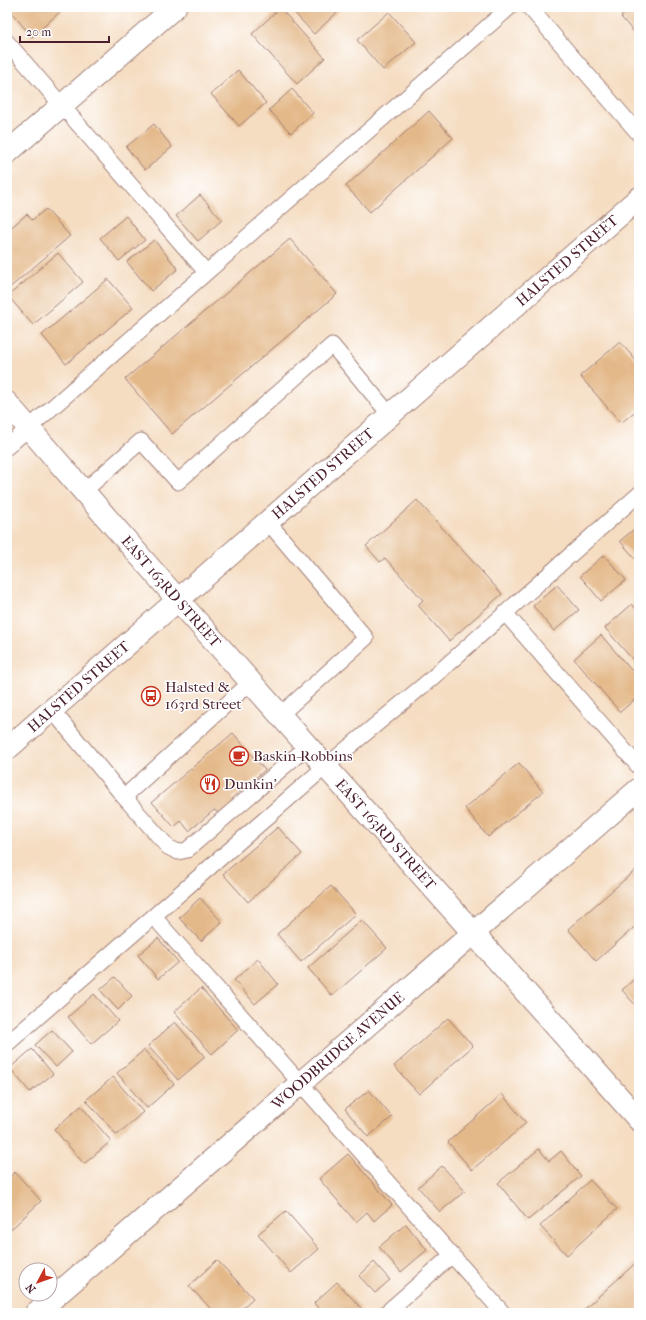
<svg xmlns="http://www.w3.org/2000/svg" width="646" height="1320" font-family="'IM FELL French Canon',serif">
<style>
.building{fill:#e4b98a}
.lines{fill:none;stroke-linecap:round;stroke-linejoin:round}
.lane-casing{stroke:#a07e76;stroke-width:17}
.street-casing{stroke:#a07e76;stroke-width:24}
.primary-casing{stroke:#a07e76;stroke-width:24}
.lane{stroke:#fff;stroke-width:15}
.street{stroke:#fff;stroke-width:22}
.primary{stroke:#fff;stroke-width:22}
.labels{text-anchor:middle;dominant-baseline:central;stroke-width:3;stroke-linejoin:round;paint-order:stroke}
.street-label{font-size:15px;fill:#4a1f2b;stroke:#fff}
.poi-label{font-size:15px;fill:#4a1f2b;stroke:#fff;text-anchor:start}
</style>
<rect width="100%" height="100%" fill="#fff"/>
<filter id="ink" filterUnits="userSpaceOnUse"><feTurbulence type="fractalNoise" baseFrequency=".025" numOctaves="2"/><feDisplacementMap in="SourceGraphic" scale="8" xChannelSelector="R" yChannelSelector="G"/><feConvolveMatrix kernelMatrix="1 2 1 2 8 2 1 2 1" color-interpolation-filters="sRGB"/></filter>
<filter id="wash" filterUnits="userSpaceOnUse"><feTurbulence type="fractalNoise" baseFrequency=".012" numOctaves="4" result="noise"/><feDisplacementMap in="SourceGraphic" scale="16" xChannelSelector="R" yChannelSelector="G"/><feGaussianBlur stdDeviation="0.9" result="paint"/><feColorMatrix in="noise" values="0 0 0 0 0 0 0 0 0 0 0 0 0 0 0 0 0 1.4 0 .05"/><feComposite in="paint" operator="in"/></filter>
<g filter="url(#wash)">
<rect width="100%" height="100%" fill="#f5ddc2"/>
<g id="blocks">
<!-- building -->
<g class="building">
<path d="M7 7H58L61 11 32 37Z"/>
<path d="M289 7H343L314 34Z"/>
<path d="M632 7H639V38L621 17Z"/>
<path d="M280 8 325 58 297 84 252 34Z"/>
<path d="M389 12 416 42 383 70 357 40Z"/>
<path d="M7 68 12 74 7 79Z"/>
<path d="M238 70 266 103 239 126 211 94Z"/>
<path d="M292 89 313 113 291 133 269 110Z"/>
<path d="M429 111 453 138 370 212 346 186Z"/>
<path d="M154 124 172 147 145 170 126 147Z"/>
<path d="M200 195 222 220 198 241 176 216Z"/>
<path d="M46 209 70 236 7 290V231L27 214 32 220Z"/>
<path d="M126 216 145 240 119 261 100 238Z"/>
<path d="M290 239 337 294 172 434 125 379Z"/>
<path d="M154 240 178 269 151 291 127 262Z"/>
<path d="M58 253 83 282 33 325 8 296Z"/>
<path d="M108 279 133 308 66 364 42 335Z"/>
<path d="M620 342 639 364V408L621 423 580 376Z"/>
<path d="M417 500 502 594 449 641 418 605 423 600 385 558 380 562 366 546Z"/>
<path d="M639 525V563L620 541Z"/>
<path d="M604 555 626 580 601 601 580 576Z"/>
<path d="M557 585 579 610 554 631 533 606Z"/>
<path d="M632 604 639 613V667L605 628Z"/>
<path d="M601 635 639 679V696L620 712 574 659Z"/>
<path d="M233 733 265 770 232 798 236 803 222 815 214 810 189 831 181 821 174 827 152 802Z"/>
<path d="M519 763 543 792 488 837 465 808Z"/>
<path d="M278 827 302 854 248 902 223 874Z"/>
<path d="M639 867V923L596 961 568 929Z"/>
<path d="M331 886 356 914 301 962 277 934Z"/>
<path d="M200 898 222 922 201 941 179 918Z"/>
<path d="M362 920 387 948 332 996 308 968Z"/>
<path d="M158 938 178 962 158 979 138 955Z"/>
<path d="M258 959 278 984 255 1004 234 980Z"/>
<path d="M639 975V1009L622 990Z"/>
<path d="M115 977 132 996 118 1010 100 990Z"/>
<path d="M201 988 238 1030 212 1054 174 1012Z"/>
<path d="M94 994 118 1021 91 1044 68 1017Z"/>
<path d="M448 1018 473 1046 419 1094 394 1066Z"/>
<path d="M175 1022 205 1057 178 1080 148 1046Z"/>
<path d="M52 1030 72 1052 56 1067 35 1045Z"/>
<path d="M32 1049 53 1074 30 1092 10 1068Z"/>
<path d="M144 1050 174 1084 147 1108 117 1073Z"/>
<path d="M113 1077 143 1112 117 1135 86 1100Z"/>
<path d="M369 1090 392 1117 368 1137 345 1109Z"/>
<path d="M502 1094 526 1123 472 1170 448 1142Z"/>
<path d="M81 1106 111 1141 84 1164 54 1129Z"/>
<path d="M539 1149 549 1161 561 1151 581 1176 528 1220 498 1183Z"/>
<path d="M348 1154 392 1205 374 1221 367 1212 356 1222 319 1179Z"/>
<path d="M442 1166 465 1191 440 1212 418 1187Z"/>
<path d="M15 1172 41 1201 7 1233V1179Z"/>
<path d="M590 1180 617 1209 567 1255 540 1226Z"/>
<path d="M286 1211 319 1249 291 1273 258 1234Z"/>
<path d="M406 1224 427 1250 401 1272 379 1247Z"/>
<path d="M217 1260 253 1298 237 1313H215L189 1286Z"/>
<path d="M639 1260V1313H580Z"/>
<path d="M374 1262 390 1280 375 1293 359 1276Z"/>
<path d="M337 1282 361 1308 355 1313H323L314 1303Z"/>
</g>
</g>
</g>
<g filter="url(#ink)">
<use href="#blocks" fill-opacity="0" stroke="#a07e76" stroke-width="1"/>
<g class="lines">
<!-- lane casing -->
<g class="lane-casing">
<g id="lane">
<path d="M529 7 639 134"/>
<path d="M7 42 206 272"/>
<path d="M7 447 510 7"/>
<path d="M84 491 141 441 178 482 332 345 390 415"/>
<path d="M268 522 366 638 280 715"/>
<path d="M505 613 639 767"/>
<path d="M52 710 124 797 251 682"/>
<path d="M124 797 168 847 178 852 187 850 308 746"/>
<path d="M154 917 503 1313"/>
<path d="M7 1044 326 766 431 679 639 494"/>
<path d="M386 1313 452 1255"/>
</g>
</g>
<!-- street casing -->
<g class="street-casing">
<g id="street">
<path d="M7 153 175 7"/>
<path id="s1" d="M7 403 178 600 639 1120"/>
<path id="s2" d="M36 1313 639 789"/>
</g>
</g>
<!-- primary casing -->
<g class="primary-casing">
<g id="primary">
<path id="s3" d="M7 749 639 198"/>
</g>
</g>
<!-- lane -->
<use href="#lane" class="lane"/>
<!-- street -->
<use href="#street" class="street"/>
<!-- primary -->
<use href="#primary" class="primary"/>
</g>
</g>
<!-- icons -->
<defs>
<g id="bus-ring" transform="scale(1)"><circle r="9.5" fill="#fff" stroke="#c8321e" stroke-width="1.5"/><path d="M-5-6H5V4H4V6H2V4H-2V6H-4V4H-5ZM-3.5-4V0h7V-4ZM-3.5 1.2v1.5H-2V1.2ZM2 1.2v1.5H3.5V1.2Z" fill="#c8321e"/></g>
<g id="cafe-ring" transform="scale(1)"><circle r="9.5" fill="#fff" stroke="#c8321e" stroke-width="1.5"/><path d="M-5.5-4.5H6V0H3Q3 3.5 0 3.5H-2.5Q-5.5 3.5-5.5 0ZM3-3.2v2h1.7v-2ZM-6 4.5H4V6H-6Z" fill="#c8321e"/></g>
<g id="restaurant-ring" transform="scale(1)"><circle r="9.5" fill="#fff" stroke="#c8321e" stroke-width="1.5"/><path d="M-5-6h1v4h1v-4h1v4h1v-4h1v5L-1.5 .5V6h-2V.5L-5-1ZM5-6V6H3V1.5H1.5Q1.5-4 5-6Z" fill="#c8321e"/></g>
</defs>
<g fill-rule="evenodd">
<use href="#bus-ring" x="151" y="696"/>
<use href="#cafe-ring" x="239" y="756"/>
<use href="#restaurant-ring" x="210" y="784"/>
</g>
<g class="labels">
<!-- street labels -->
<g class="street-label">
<text stroke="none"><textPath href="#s3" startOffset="743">HALSTED STREET</textPath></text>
<text stroke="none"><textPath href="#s3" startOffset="419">HALSTED STREET</textPath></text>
<text stroke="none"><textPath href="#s1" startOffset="250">EAST 163RD STREET</textPath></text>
<text stroke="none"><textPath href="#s3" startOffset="95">HALSTED STREET</textPath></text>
<text stroke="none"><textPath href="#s1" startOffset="574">EAST 163RD STREET</textPath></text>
<text stroke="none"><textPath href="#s2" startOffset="400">WOODBRIDGE AVENUE</textPath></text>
</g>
<!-- poi labels -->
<g class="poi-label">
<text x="165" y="687">Halsted &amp;<tspan x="165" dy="17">163rd Street</tspan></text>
<text x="253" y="756">Baskin-Robbins</text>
<text x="224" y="784">Dunkin'</text>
</g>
</g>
<!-- margin -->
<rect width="646" height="1320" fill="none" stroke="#fff" stroke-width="24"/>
<!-- north arrow -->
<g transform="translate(38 1282) rotate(229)"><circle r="19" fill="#ffffff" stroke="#b7a5aa"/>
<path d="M0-3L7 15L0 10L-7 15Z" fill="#c8321e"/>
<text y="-6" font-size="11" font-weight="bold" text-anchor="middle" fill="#4a1f2b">N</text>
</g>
<!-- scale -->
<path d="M20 36v6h89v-6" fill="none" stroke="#4a1f2b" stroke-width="2"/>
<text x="26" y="36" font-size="12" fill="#4a1f2b" stroke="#ffffff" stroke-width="3" paint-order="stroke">20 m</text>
</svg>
